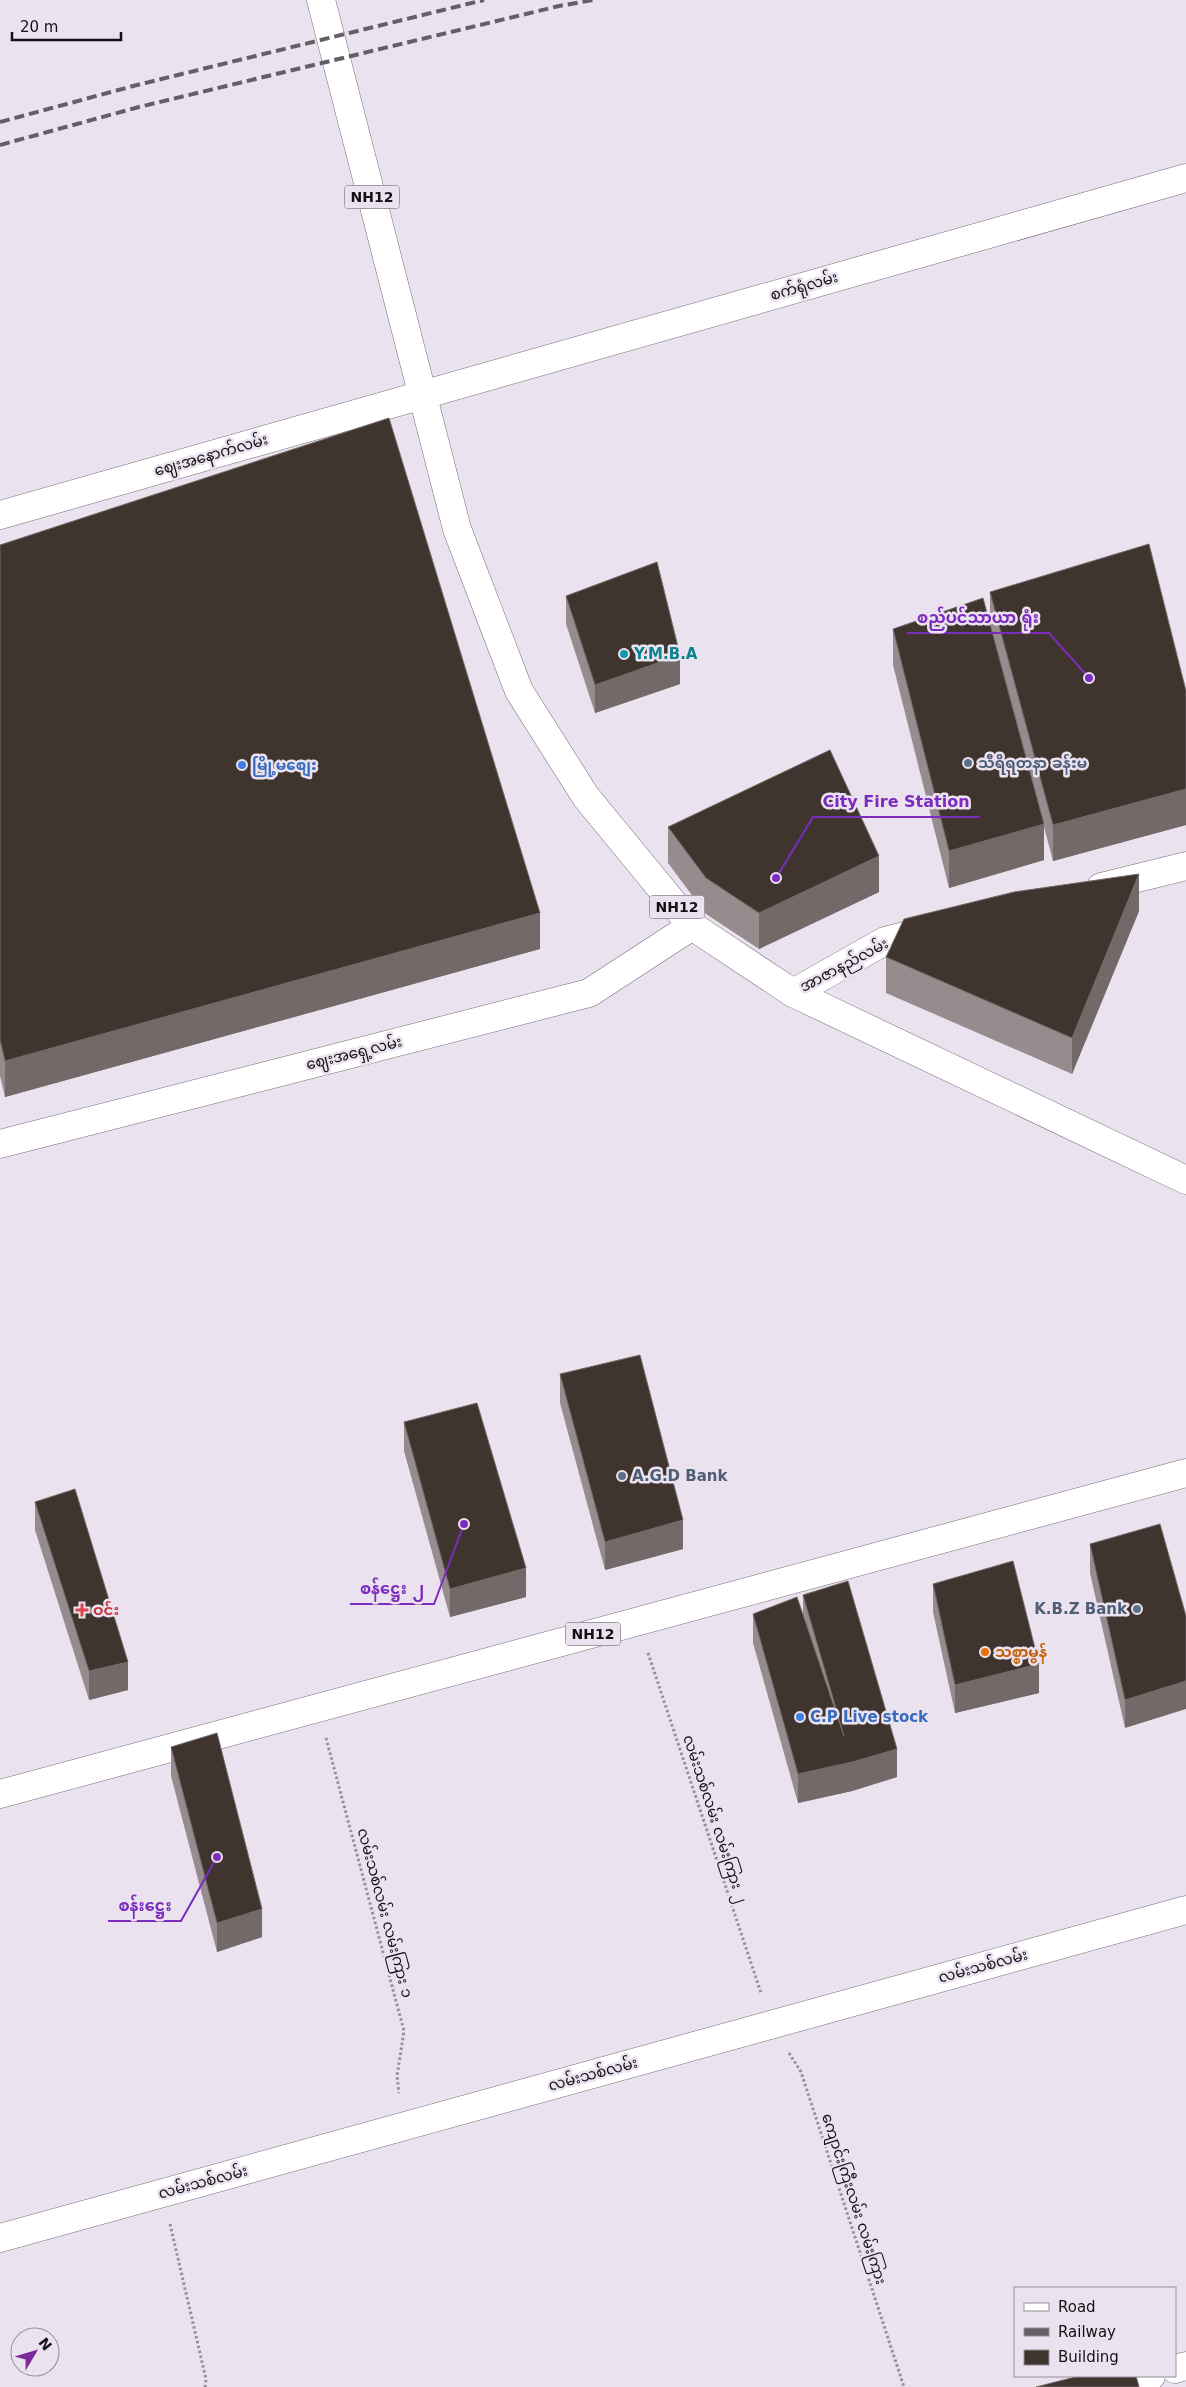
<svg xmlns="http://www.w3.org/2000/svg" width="1186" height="2387" font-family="'DejaVu Sans','Noto Sans Myanmar',sans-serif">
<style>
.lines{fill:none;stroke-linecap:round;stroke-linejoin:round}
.minor-casing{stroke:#746c77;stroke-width:29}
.highway-casing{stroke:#746c77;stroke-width:29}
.path{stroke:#968f99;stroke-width:3;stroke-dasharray:2.5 2.5;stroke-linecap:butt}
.minor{stroke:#fff;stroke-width:28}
.highway{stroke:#fff;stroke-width:28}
.rail{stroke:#645f66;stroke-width:4;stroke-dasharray:10 5;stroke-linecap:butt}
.wall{fill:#968c8e}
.shaded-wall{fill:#736968}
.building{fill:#40352e;stroke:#736968}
.culture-dot{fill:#0f9aa8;stroke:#ebe2ef;stroke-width:2}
.service-dot{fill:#5c6f8a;stroke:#ebe2ef;stroke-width:2}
.shop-dot{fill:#3f7fe0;stroke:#ebe2ef;stroke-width:2}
.health-dot{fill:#e0444e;stroke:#ebe2ef;stroke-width:2}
.food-dot{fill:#e8710a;stroke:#ebe2ef;stroke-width:2}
.labels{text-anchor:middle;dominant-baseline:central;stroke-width:5;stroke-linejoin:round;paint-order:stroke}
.shield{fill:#ebe2ef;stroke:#545056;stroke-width:1}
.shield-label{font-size:14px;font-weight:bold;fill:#141115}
.street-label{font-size:15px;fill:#141115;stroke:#ebe2ef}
.culture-label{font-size:15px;font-weight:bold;fill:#0d838f;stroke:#ebe2ef;text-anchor:start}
.service-label{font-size:15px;font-weight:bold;fill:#4e5e75;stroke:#ebe2ef;text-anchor:start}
.shop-label{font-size:15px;font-weight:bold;fill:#366cbe;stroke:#ebe2ef;text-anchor:start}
.health-label{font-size:15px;font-weight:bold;fill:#be3a42;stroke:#ebe2ef;text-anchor:start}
.food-label{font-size:15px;font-weight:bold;fill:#c56008;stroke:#ebe2ef;text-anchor:start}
.leader{fill:none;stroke:#7b2cbf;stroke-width:2}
.callout-dot{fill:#7b2cbf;stroke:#ebe2ef;stroke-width:2}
.callout-label{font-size:16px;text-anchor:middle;font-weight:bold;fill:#7b2cbf;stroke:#ebe2ef;stroke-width:5;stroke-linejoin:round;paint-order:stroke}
</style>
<rect width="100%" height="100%" fill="#ebe2ef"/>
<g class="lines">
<!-- minor casing -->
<g class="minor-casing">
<g id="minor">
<path d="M0 515 1186 178"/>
<path d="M1101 887 1186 866"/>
<path d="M793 993 885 941 931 929"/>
<path d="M0 1144 589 993 692 926"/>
<path d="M0 2238 1186 1910"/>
<path d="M1175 2369 1186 2366"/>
<path d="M1109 2387 1151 2376"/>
</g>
</g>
<!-- highway casing -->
<g class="highway-casing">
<g id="highway">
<path d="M321 0 457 529 519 691 586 797 692 926 793 993 1186 1180"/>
<path d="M0 1794 1186 1473"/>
</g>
</g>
<!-- path -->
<g class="path">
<path d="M648 1653 761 1993"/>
<path d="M326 1738 404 2031 397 2076 399 2093"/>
<path d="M789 2053 801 2072 904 2387"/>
<path d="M170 2224 206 2379 205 2387"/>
</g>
<!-- minor -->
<use href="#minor" class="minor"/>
<!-- highway -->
<use href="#highway" class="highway"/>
<!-- rail -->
<g class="rail">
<path d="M0 122 137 85 484 0"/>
<path d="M0 145 139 107 559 6 593 0"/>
</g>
</g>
<!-- wall -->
<g class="wall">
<path d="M0 545 540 949 5 1097 0 1076Z"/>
<path d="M990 592 1186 691V825L1053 861 1044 827V860L949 888 893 665V629L990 626Z"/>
<path d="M566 596 680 684 595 713 566 624Z"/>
<path d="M668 827 879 892 759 949 706 914 668 863Z"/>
<path d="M1139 911 1072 1074 886 993V957Z"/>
<path d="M560 1374 683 1549 605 1570 560 1403Z"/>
<path d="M404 1422 526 1597 450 1617 404 1451Z"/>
<path d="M35 1502 128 1690 89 1700 35 1530Z"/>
<path d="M1090 1544 1186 1616 1125 1728 1090 1573Z"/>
<path d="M933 1584 1039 1693 955 1713 933 1612Z"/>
<path d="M803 1595 897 1777 852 1791 798 1803 753 1643V1614H803Z"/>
<path d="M171 1747 262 1937 217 1952 171 1776Z"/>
</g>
<!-- shaded-wall -->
<g class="shaded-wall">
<path d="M680 655V684L595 713V685Z"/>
<path d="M1186 789V825L1053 861V825Z"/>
<path d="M1044 824V860L949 888V851Z"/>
<path d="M879 856V892L759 949V913Z"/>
<path d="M1139 874V911L1072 1074V1038Z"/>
<path d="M540 913V949L5 1097V1061Z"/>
<path d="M683 1520V1549L605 1570V1542Z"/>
<path d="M526 1568V1597L450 1617V1589Z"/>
<path d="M128 1662V1690L89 1700V1671Z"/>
<path d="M1039 1664V1693L955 1713V1685Z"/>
<path d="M1186 1681V1709L1125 1728V1700Z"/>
<path d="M897 1749V1777L852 1791 798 1803V1774Z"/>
<path d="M262 1909V1937L217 1952V1923Z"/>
</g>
<!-- building -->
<g class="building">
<path d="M389 418 540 913 5 1061 0 1040V545Z"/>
<path d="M1149 544 1186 691V789L1053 825 990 592Z"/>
<path d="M657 562 680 655 595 685 566 596Z"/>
<path d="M983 598 1044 824 949 851 893 629Z"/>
<path d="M830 750 879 856 759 913 706 878 668 827Z"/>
<path d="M1139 874 1072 1038 886 957 904 919 1014 892Z"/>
<path d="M640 1355 683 1520 605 1542 560 1374Z"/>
<path d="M477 1403 526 1568 450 1589 404 1422Z"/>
<path d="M75 1489 128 1662 89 1671 35 1502Z"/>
<path d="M1160 1524 1186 1616V1681L1125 1700 1090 1544Z"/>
<path d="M1013 1561 1039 1664 955 1685 933 1584Z"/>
<path d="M848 1581 897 1749 852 1762 798 1774 753 1614 797 1597 844 1736 803 1595Z"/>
<path d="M217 1733 262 1909 217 1923 171 1747Z"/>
<path d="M1079 2376H1136L1139 2387H1036Z"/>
</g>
<!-- markers -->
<circle class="culture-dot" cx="624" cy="654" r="5"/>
<g class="service-dot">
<circle cx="968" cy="763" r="5"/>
<circle cx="622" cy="1476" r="5"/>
<circle cx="1137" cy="1609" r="5"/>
</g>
<g class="shop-dot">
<circle cx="242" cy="765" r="5"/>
<circle cx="800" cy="1717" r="5"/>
</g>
<path class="health-dot" d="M79.5 1602.5h5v5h5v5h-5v5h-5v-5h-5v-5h5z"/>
<circle class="food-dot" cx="985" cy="1652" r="5"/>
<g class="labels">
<!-- shield labels -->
<g class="shield">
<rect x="344.5" y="185.5" width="55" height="23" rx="4"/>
<rect x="649.5" y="895.5" width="55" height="23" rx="4"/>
<rect x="565.5" y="1622.5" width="55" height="23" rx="4"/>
</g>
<g class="shield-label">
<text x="372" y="197">NH12</text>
<text x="677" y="907">NH12</text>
<text x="593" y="1634">NH12</text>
</g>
<!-- street labels -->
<g class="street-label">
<text transform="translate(804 286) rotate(-16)">စက်ရုံလမ်း</text>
<text transform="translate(211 455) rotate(-16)">ဈေးအနောက်လမ်း</text>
<text transform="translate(844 965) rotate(-28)">အာဇာနည်လမ်း</text>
<text transform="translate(354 1053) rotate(-14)">ဈေးအရှေ့လမ်း</text>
<text transform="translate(715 1819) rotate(72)">လမ်းသစ်လမ်း လမ်းကြား ၂</text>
<text transform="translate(385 1913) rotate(75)">လမ်းသစ်လမ်း လမ်းကြား ၁</text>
<text transform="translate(983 1966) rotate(-15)">လမ်းသစ်လမ်း</text>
<text transform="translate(593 2074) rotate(-15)">လမ်းသစ်လမ်း</text>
<text transform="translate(203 2182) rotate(-15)">လမ်းသစ်လမ်း</text>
<text transform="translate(854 2199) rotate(72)">ကျောင်းကြီးလမ်း လမ်းကြား</text>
</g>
<!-- culture labels -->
<g class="culture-label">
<text x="634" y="654">Y.M.B.A</text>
</g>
<!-- service labels -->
<g class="service-label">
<text x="978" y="763">သီရိရတနာ ခန်းမ</text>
<text x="632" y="1476">A.G.D Bank</text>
<text x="1127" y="1609" text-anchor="end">K.B.Z Bank</text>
</g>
<!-- shop labels -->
<g class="shop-label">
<text x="252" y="765">မြို့မစျေး</text>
<text x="810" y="1717">C.P Live stock</text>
</g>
<!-- health labels -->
<g class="health-label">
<text x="93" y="1610">ဝင်း</text>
</g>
<!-- food labels -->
<g class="food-label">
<text x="995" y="1652">သစ္စာမွန်</text>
</g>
</g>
<!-- callouts -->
<path class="leader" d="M1089 678L1049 633H907M776 878L813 817H980M464 1524L434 1604H350M217 1857L181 1921H108"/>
<g class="callout-dot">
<circle cx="1089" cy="678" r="5"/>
<circle cx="776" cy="878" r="5"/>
<circle cx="464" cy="1524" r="5"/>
<circle cx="217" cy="1857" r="5"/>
</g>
<g class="callout-label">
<text x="978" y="623">စည်ပင်သာယာ ရုံး</text>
<text x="896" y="807">City Fire Station</text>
<text x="392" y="1594">စန်ဋ္ဌေး ၂</text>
<text x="145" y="1911">စန်းဋ္ဌေး</text>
</g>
<!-- legend -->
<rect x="1014" y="2287" width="162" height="90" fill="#ebe2ef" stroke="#958e98"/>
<rect x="1024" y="2303" width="25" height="8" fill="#ffffff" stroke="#958e98"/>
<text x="1058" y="2312" font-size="15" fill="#141115">Road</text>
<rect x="1024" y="2328" width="25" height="8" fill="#645f66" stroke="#958e98"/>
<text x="1058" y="2337" font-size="15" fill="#141115">Railway</text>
<rect x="1024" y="2350" width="25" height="15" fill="#40352e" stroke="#958e98"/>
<text x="1058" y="2362" font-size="15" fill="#141115">Building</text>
<!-- north arrow -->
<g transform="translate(35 2352) rotate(52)"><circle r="24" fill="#ebe2ef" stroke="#958e98"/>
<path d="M0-4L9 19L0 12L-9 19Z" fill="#7b2a9a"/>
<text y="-8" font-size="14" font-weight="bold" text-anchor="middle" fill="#141115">N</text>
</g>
<!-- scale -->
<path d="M12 32v8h109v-8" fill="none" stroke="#141115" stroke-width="2.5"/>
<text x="20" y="32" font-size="15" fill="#141115" stroke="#ebe2ef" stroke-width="4" paint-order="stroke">20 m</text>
</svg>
